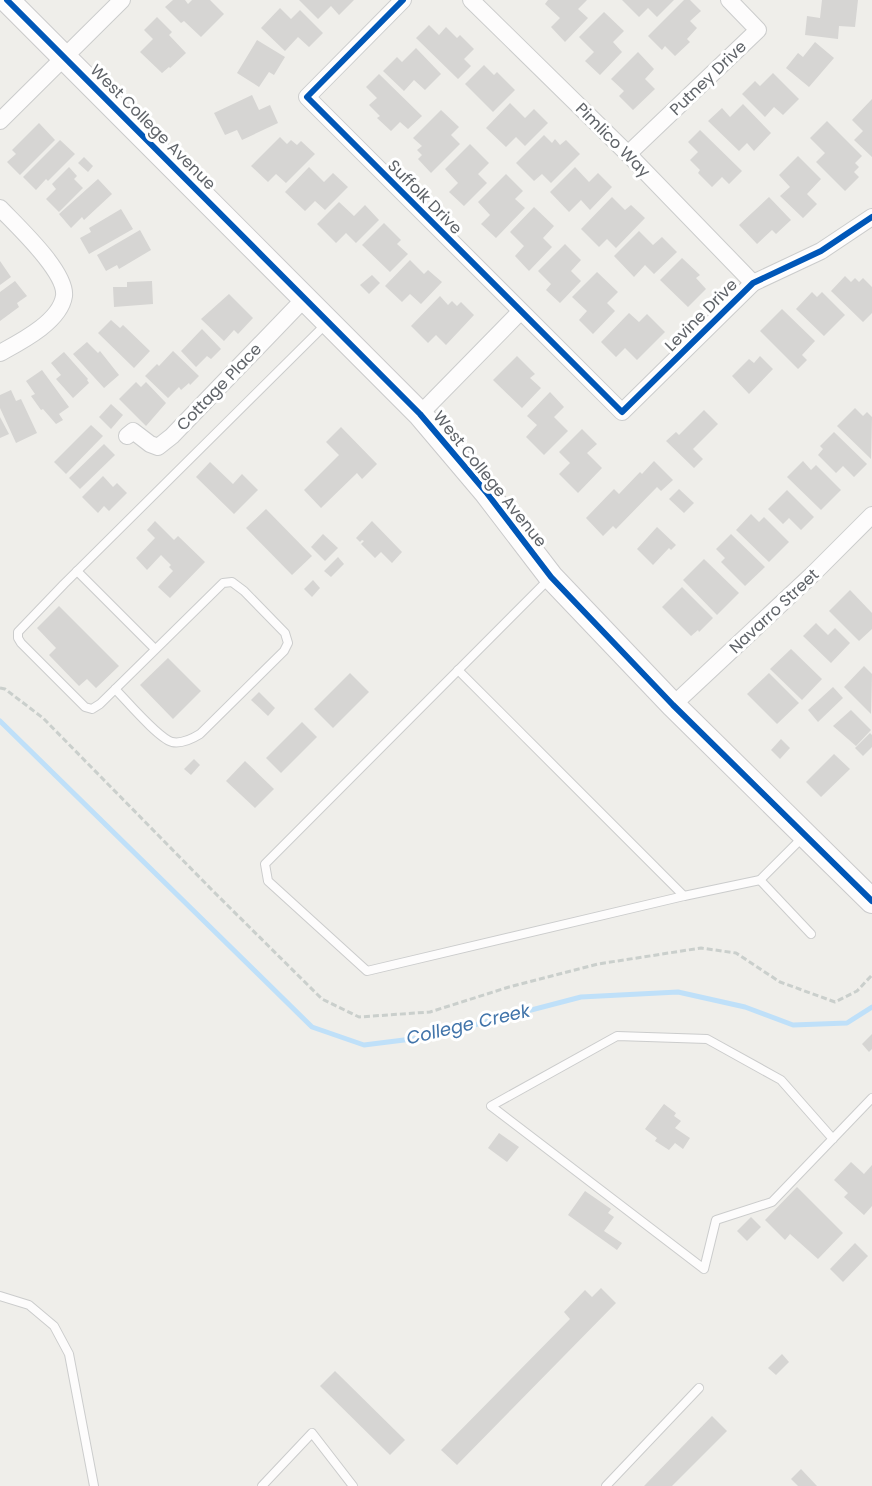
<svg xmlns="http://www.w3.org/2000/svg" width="872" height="1486" font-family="Poppins,sans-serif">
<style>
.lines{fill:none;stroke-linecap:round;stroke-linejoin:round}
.stream{stroke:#bfe0f9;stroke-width:5}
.building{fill:#d6d5d3}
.lane-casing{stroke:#cbcccc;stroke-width:10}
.street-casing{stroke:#cbcccc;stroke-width:18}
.secondary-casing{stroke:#cacacb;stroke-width:26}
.path{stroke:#cacfcc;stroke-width:3;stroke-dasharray:6 3;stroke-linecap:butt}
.lane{stroke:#fdfcfc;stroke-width:8}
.street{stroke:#fdfcfc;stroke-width:16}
.secondary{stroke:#fdfcfc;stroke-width:24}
.cycleway-casing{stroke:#fff;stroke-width:10}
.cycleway{stroke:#0057b8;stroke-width:6}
.labels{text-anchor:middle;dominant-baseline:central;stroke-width:6;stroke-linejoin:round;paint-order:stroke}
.street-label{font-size:16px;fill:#5f6368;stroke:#fff}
.water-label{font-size:18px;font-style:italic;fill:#4174aa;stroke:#fff}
</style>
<rect width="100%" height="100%" fill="#efeeea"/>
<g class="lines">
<!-- stream -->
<path class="stream" d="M0 721 312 1027 364 1045 428 1037 581 997 678 992 745 1007 793 1025 847 1023 872 1007"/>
</g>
<!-- building -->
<g class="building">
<path d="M173 0H185L188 4 192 0H210L224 14 201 37 184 21 181 23 165 7Z"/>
<path d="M299 0H354L339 15 331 6 318 19Z"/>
<path d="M548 0H587L578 9 588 18 565 42 551 27 560 18 545 4Z"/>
<path d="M622 0H674L657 17 648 8 639 17Z"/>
<path d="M684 0H690L701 11 690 21 697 28 687 39 690 42 675 56 665 46 662 50 648 36Z"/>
<path d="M822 0H858L855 27 839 26 838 39 805 35 807 16 820 18Z"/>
<path d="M280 8 291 19 300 10 323 33 309 47 298 37 285 51 261 28Z"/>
<path d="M604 12 624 31 613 42 622 52 600 75 585 61 594 52 579 37Z"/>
<path d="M157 17 172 32 169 35 186 53 170 68 169 67 162 73 140 52 153 39 144 30Z"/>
<path d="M429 25 439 35 446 27 457 38 460 35 474 49 464 59 471 66 458 79 416 38Z"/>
<path d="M257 40 285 57 274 75 269 72 259 87 237 73Z"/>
<path d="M815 42 834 58 809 87 786 68 798 53 803 57Z"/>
<path d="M416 48 441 74 425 90 414 80 404 91 383 71 397 57 402 62Z"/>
<path d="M638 52 654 69 645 79 655 89 633 110 619 96 624 91 611 79Z"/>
<path d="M484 65 494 75 497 72 515 90 493 112 465 84Z"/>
<path d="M773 73 799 99 783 115 774 107 765 117 742 94 755 81 760 86Z"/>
<path d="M379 74 422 116 408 129 400 122 391 131 377 118 380 116 369 105 377 98 366 87Z"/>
<path d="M252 95 259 110 270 105 278 123 242 140 237 130 225 135 214 113Z"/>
<path d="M872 99V157L854 140 863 131 852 120Z"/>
<path d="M510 103 525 118 534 109 548 123 525 146 516 137 506 147 486 128Z"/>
<path d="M743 104 771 133 754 151 747 143 739 151 708 121 722 108 730 117Z"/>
<path d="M441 110 459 127 451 135 460 144 431 173 418 159 422 155 417 150 422 146 413 138Z"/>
<path d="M827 121 862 156 855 163 859 167 854 172 859 177 845 191 816 162 825 153 810 138Z"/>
<path d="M39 123 55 140 20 175 7 162 16 154 12 150Z"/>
<path d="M700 130 742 171 729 184 722 177 712 187 698 173 700 170 690 160 698 152 688 142Z"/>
<path d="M544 135 552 143 555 139 560 145 566 140 580 154 551 183 542 174 534 181 516 163Z"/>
<path d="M280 137 287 144 291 140 297 145 301 141 315 154 286 183 276 174 268 182 251 166Z"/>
<path d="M60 140 75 154 48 181 46 179 36 190 23 177Z"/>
<path d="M470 144 489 163 478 174 487 183 464 206 449 192 458 183 445 169Z"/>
<path d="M798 156 821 179 807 194 817 204 803 218 780 196 790 187 779 175Z"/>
<path d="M84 157 93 166 88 172 78 163Z"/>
<path d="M69 167 77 176 74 179 83 188 59 212 46 199 56 189 52 184Z"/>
<path d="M309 167 324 182 333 173 348 187 325 210 315 201 305 211 285 192Z"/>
<path d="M575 167 589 182 598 173 612 187 590 210 581 200 569 212 550 192Z"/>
<path d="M506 174 523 191 515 199 525 208 496 238 481 224 490 215 478 202Z"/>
<path d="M98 179 112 194 84 220 82 217 71 228 59 214Z"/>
<path d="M612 197 625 210 631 205 645 218 616 248 607 239 599 247 581 229Z"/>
<path d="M769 197 791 220 776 234 772 230 757 244 739 225Z"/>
<path d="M339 202 354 216 365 205 379 220 356 243 346 233 336 243 317 224Z"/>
<path d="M534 207 554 226 543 238 552 247 529 271 515 256 524 246 510 232Z"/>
<path d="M121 209 133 229 89 254 80 238 91 232 89 228Z"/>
<path d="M384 223 401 240 397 244 408 254 390 272 362 245Z"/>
<path d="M140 230 151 250 119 269 117 265 106 271 97 255Z"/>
<path d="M639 231 653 245 662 237 677 252 654 274 645 265 634 277 614 256Z"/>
<path d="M565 244 581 260 571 271 581 281 560 303 546 290 551 284 538 271Z"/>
<path d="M682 258 700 275 696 278 706 289 688 307 660 280Z"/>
<path d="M410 260 424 274 428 270 442 282 421 304 410 294 402 302 385 286Z"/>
<path d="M0 261 11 277 0 285Z"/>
<path d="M597 272 618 292 607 303 615 311 593 334 579 320 587 311 572 297Z"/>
<path d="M372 275 380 283 369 294 360 285Z"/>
<path d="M845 276 851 282 855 278 859 282 863 278 872 287V313L863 322 831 291Z"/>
<path d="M15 281 27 296 17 303 19 307 0 321V292Z"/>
<path d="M152 281 153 304 114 307 113 287H127V282Z"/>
<path d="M812 292 817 297 822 292 845 315 824 336 796 309Z"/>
<path d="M229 294 253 318 238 334 234 330 224 341 201 319Z"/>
<path d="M440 296 448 305 452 301 457 306 461 302 474 315 446 345 436 335 428 343 411 326Z"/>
<path d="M782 309 815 341 802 355 807 360 798 369 760 331Z"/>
<path d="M629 313 639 322 647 314 665 332 637 360 625 348 616 357 601 342Z"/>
<path d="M111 320 120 328 123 325 150 351 134 368 98 333Z"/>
<path d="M202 329 221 349 211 359 207 356 196 367 181 351Z"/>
<path d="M87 342 98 353 100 351 119 375 104 388 73 354Z"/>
<path d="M173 351 199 376 190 385 189 383 181 390 179 387 168 398 145 376 157 364 159 366Z"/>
<path d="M64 352 88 379 87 380 89 383 73 398 56 379 61 375 51 363Z"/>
<path d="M517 356 535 374 530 378 541 388 522 408 493 380Z"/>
<path d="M760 356 773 369 749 394 732 376 749 359 754 363Z"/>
<path d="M42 370 69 407 59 414 63 420 56 424 43 409 41 410 31 396 35 394 26 381Z"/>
<path d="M136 382 141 387 146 382 166 403 146 426 119 399Z"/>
<path d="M11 390 16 401 21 399 37 433 16 443 0 408V395Z"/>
<path d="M550 392 564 407 554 417 568 431 544 455 526 437 537 425 527 416Z"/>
<path d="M111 404 123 415 111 429 99 417Z"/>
<path d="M855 408 863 416 867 412 872 417 871 459 837 426Z"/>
<path d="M704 410 718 424 693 449 703 459 694 468 666 441 676 432 679 435Z"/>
<path d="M0 417 9 434 0 438Z"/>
<path d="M91 425 103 436 66 474 54 462Z"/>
<path d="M341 427 377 464 362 479 357 473 321 508 304 490 339 455 326 442Z"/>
<path d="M582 429 597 444 587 453 602 468 578 493 559 474 570 463 559 452Z"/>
<path d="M834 432 867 464 854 477 843 466 836 473 818 455 823 449 820 446Z"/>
<path d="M104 444 115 455 80 489 69 478Z"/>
<path d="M654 461 673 480 661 491 657 487 616 529 613 526 603 536 586 518 614 489 619 494 640 472 642 474Z"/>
<path d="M803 461 811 470 816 465 841 490 821 510 787 477Z"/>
<path d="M210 462 233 484 242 474 258 490 234 514 196 477Z"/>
<path d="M103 476 113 487 117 483 127 493 109 511 104 506 98 513 82 497Z"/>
<path d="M679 489 694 503 684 513 669 499Z"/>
<path d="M787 490 814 517 801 530 789 518 783 524 768 509Z"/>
<path d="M266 509 312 556 292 575 246 528Z"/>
<path d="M751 514 759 522 764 517 789 542 769 562 736 530Z"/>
<path d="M155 521 174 540 178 536 205 562 170 598 158 587 173 571 169 567 171 565 161 555 147 570 136 558 155 538 147 530Z"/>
<path d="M372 521 402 552 392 563 381 552 375 558 361 544 364 541 362 540 360 542 356 538Z"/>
<path d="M657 527 676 545 671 550 669 548 653 565 637 549Z"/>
<path d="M323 534 338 548 325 561 311 547Z"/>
<path d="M731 534 765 567 745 586 721 562 725 558 716 549Z"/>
<path d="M338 557 344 564 331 577 324 571Z"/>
<path d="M704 559 739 593 717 615 683 580Z"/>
<path d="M313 580 320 588 312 597 304 589Z"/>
<path d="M682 587 713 618 699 632 698 630 691 636 662 607Z"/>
<path d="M850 590 872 613V629L859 641 829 611Z"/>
<path d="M59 606 119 666 96 688 87 679 79 686 49 655 56 648 37 628Z"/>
<path d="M816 623 828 635 835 628 850 643 831 663 803 636Z"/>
<path d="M791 649 822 679 802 700 770 669Z"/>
<path d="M168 658 201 691 173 719 140 685Z"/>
<path d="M864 666 872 674 871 714 844 687Z"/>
<path d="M350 673 369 692 333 728 314 709Z"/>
<path d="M769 673 799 703 777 724 747 694Z"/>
<path d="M833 687 843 698 818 722 808 710Z"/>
<path d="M259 692 275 708 268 716 251 700Z"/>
<path d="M851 710 871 730 856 746 833 726Z"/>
<path d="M302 722 317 737 281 773 266 758Z"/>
<path d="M870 733 872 735V747L863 756 855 748Z"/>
<path d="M781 739 790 748 780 759 771 750Z"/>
<path d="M834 754 850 769 821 797 806 782Z"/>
<path d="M194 759 200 765 191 775 184 769Z"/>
<path d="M245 761 274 789 255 808 226 781Z"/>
<path d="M872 1034V1049L869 1052 862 1044Z"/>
<path d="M664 1104 676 1113 674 1116 681 1121 675 1128 690 1138 683 1149 675 1143 669 1150 655 1141 657 1138 645 1129Z"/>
<path d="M499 1133 519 1147 507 1162 488 1148Z"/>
<path d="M851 1162 864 1174 872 1165V1206L864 1215 844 1197 848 1193 834 1180Z"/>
<path d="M797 1187 843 1233 818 1259 790 1234 785 1240 765 1220Z"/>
<path d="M585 1191 611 1209 608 1213 614 1217 604 1231 622 1243 617 1250 568 1215Z"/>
<path d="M751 1217 761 1227 747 1241 737 1231Z"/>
<path d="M855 1243 868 1256 843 1282 830 1269Z"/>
<path d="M601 1288 616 1303 457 1465 441 1450 570 1319 564 1312 585 1290 592 1297Z"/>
<path d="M782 1354 789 1362 776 1375 768 1368Z"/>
<path d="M335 1371 405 1440 390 1455 320 1386Z"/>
<path d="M712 1416 727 1431 672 1486H644Z"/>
<path d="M801 1469 817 1486H798L791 1479Z"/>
</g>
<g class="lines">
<!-- lane casing -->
<g class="lane-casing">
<g id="lane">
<path d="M77 571 155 649"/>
<path d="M549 579 265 864 268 881 367 971 684 896 760 880 804 836"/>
<path d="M458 670 684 896"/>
<path d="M115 689C127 701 158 738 172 742 182 744 192 739 200 734L284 651 288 643 285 633 244 591 232 582 223 583 100 704 92 709 85 707 21 643 18 638V632L64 584 326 324"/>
<path d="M760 880 811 934"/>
<path d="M833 1139 781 1080 707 1039 617 1036 491 1106 704 1269 716 1220 772 1202 872 1098"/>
<path d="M0 1296 29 1305 54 1326 69 1354 94 1486"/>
<path d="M262 1486 312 1433 353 1486"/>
<path d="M606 1486 699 1388"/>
</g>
</g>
<!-- street casing -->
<g class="street-casing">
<g id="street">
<path d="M403 0 307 97 622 412 753 283 821 251 872 217"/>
<path d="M471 0 628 154 753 283"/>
<path d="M0 121 122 0"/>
<path d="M628 154 758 30 729 0"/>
<path d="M0 208C16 225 67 272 64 296 60 322 20 342 0 353"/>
<path d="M420 414 520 312"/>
<path d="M127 436 133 431 150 444 158 447 172 436 305 298"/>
<path d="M673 705 814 573 872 515"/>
</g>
</g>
<!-- secondary casing -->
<g class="secondary-casing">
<path id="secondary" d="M7 0 420 414 486 492 551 577 673 705 872 901"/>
</g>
<!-- path -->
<path class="path" d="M0 688 5 689 43 718 215 893 322 999 359 1017 430 1012 509 987 598 964 701 948 736 953 780 982 835 1002 857 991 872 975"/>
<!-- lane -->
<use href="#lane" class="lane"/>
<!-- street -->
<use href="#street" class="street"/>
<!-- secondary -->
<use href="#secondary" class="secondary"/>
<!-- cycleway casing -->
<g class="cycleway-casing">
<g id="cycleway">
<path d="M7 0 420 414 486 492 551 577 673 705 872 901"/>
<path d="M403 0 307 97 622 412 753 283 821 251 872 217"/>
</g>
</g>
<!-- cycleway -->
<use href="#cycleway" class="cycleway"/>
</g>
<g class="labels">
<!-- street labels -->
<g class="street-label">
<text transform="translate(708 78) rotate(-44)">Putney Drive</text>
<text transform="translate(153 127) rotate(45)">West College Avenue</text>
<text transform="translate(613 140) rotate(45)">Pimlico Way</text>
<text transform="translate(425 197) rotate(45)">Suffolk Drive</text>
<text transform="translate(701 315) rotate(-45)">Levine Drive</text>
<text transform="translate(219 387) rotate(-46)">Cottage Place</text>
<text transform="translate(490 479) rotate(51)">West College Avenue</text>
<text transform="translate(774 611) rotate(-43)">Navarro Street</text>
</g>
<!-- water labels -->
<g class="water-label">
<text transform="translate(468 1024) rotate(-13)">College Creek</text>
</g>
</g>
</svg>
